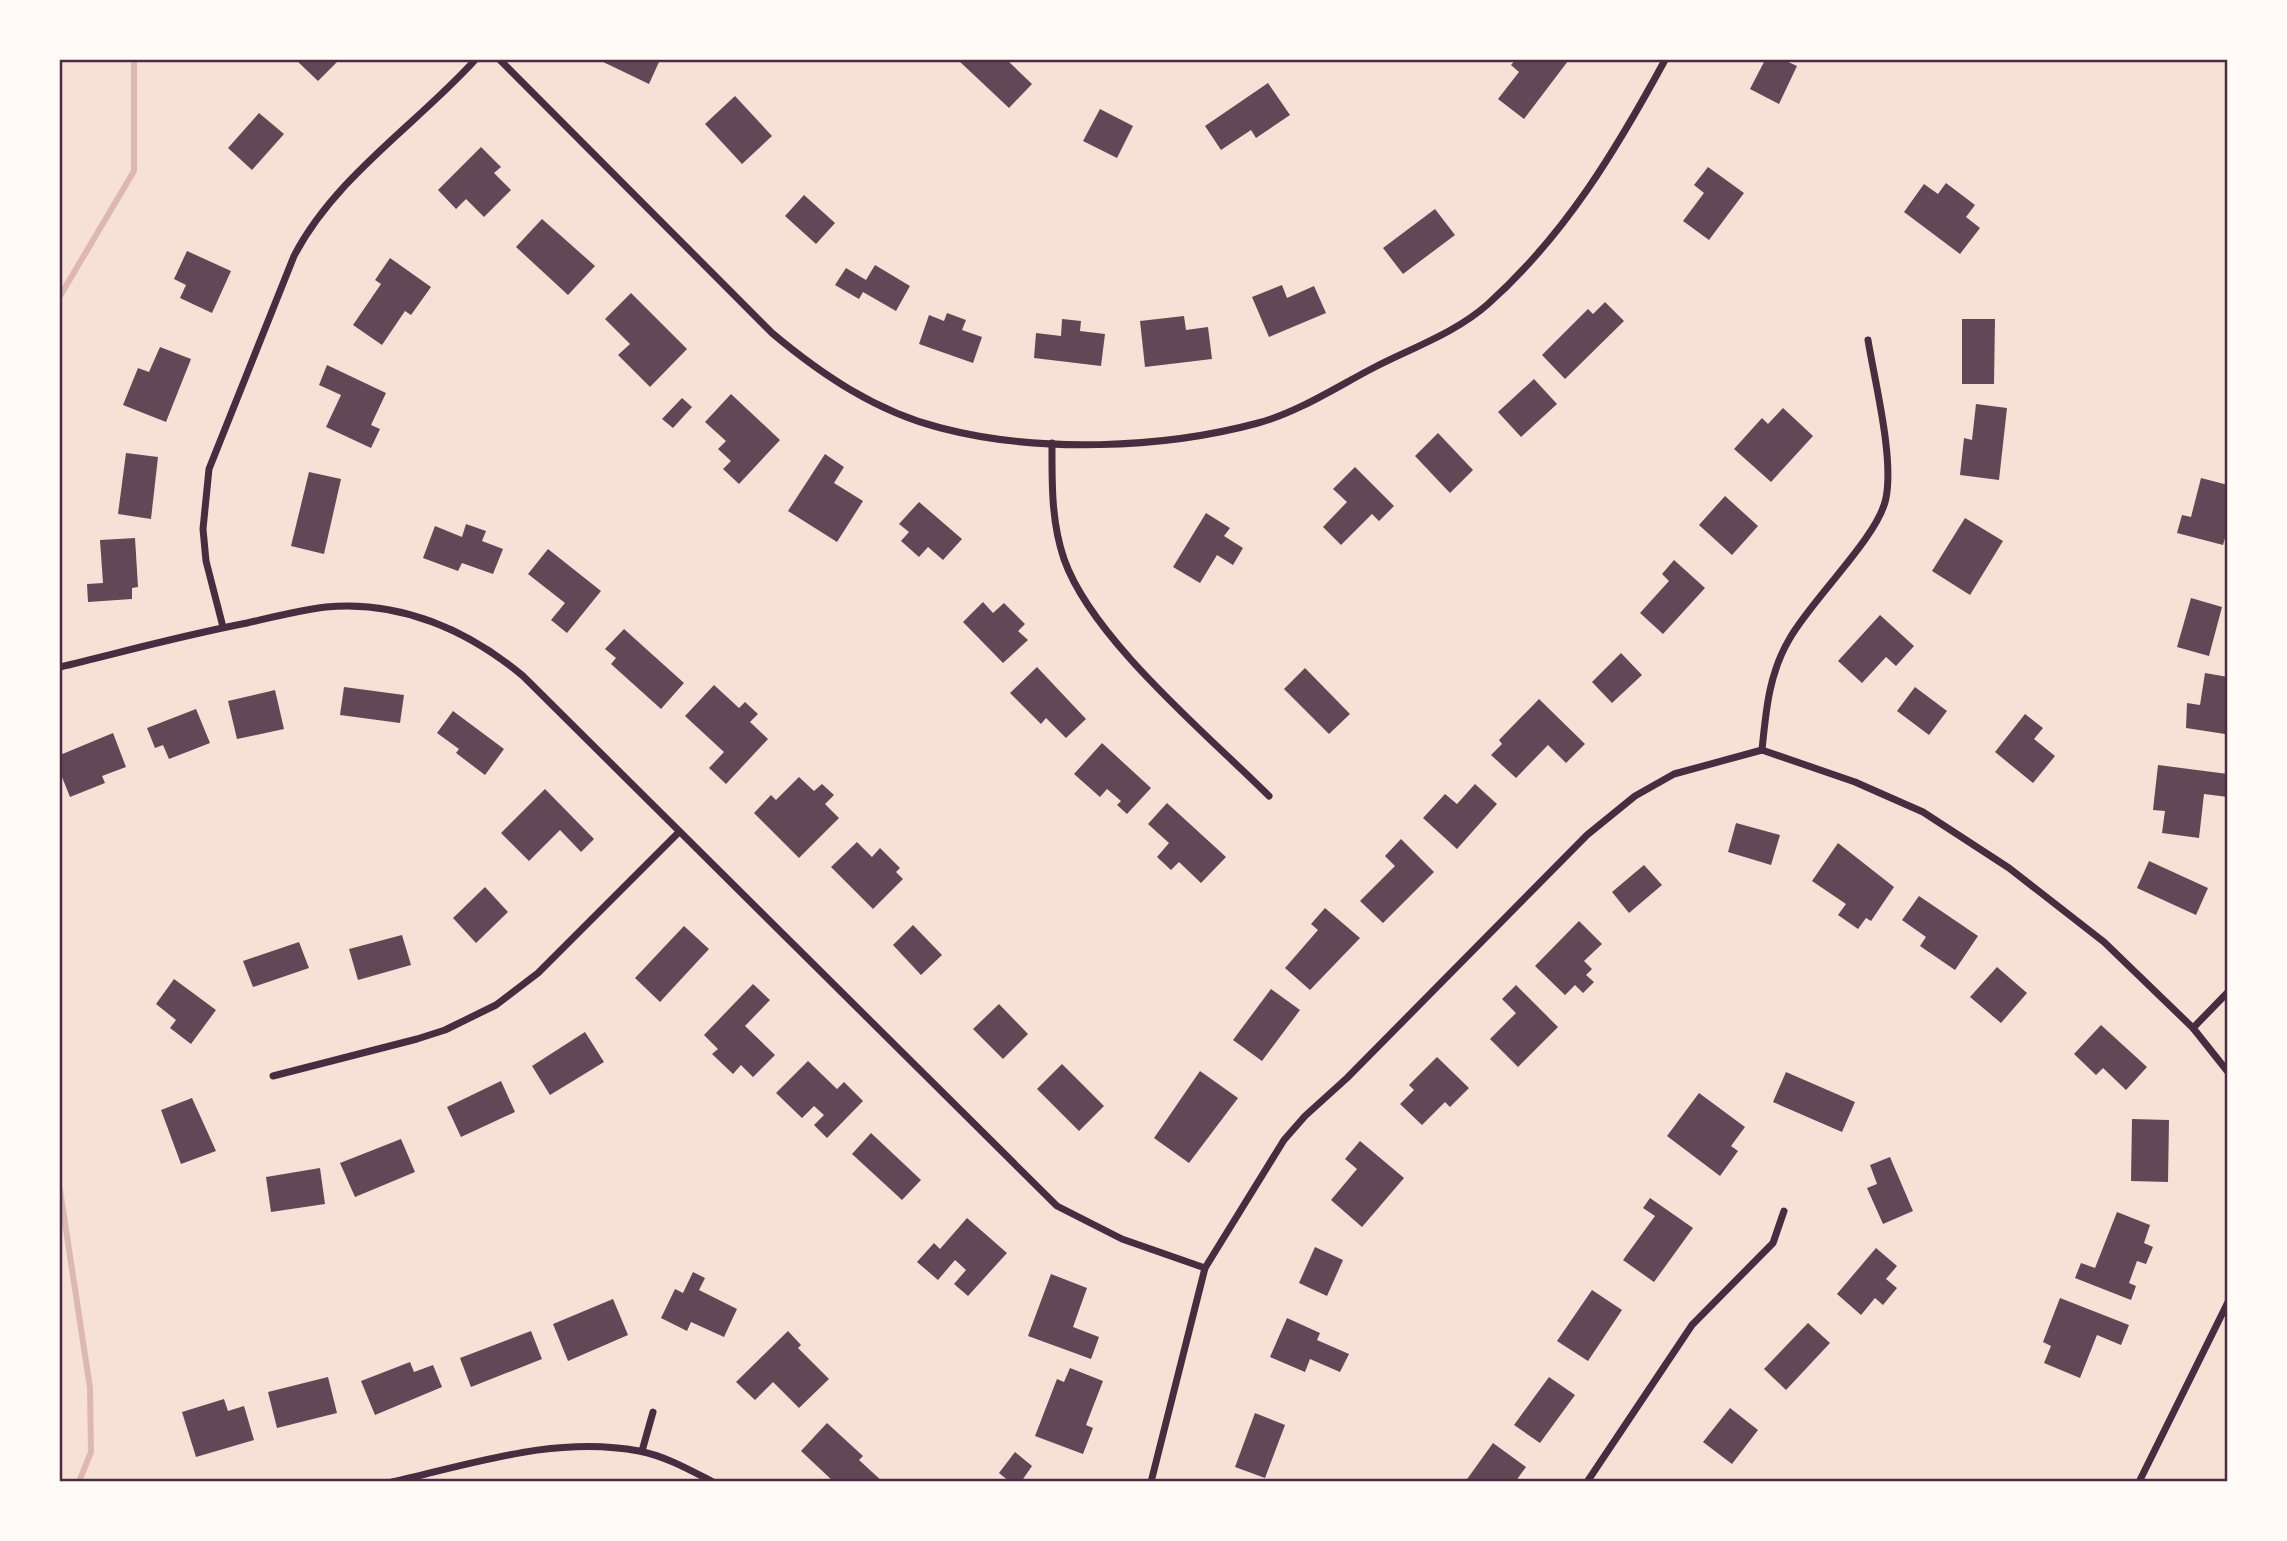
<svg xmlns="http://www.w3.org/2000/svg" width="2287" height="1541" font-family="'Noto Sans',sans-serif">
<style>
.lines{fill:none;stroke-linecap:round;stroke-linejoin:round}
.stream{stroke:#dcb8b0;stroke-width:6}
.building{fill:#644757}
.minor{stroke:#4a2c40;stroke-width:7}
.neatline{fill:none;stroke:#4a2c40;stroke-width:2.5}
</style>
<rect width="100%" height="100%" fill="#f7e1d7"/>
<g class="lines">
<!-- stream -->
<g class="stream">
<path d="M60 296 134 171V60"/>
<path d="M60 1190 90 1388 91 1452 79 1482"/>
</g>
</g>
<!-- building -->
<g class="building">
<path d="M296 60H339L318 81Z"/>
<path d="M599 60H654L659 62 649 84Z"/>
<path d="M958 60H1007L1032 84 1009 108Z"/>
<path d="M1515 60 1568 61 1524 119 1498 99 1519 72 1511 65Z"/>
<path d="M1765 60H1784L1797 66 1779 104 1750 89Z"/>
<path d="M1268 83 1290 115 1256 138 1251 130 1221 150 1205 126Z"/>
<path d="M735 96 772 136 742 164 705 124Z"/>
<path d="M1100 109 1133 126 1117 158 1083 141Z"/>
<path d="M259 113 284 134 252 170 228 148Z"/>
<path d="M481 147 501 167 494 173 511 190 484 217 466 199 456 209 438 190Z"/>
<path d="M1708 167 1744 193 1709 240 1683 221 1704 193 1694 185Z"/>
<path d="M1946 183 1975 205 1966 217 1980 228 1960 254 1904 212 1924 184 1938 194Z"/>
<path d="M804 195 835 223 816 244 785 216Z"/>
<path d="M1435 209 1455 235 1403 274 1383 248Z"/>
<path d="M542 219 595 266 568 295 516 247Z"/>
<path d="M187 251 231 271 212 313 180 298 186 285 174 279Z"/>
<path d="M390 258 431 287 411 315 405 311 382 345 353 325 381 284 375 280Z"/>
<path d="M875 265 910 286 896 311 863 292 859 299 835 285 846 268 866 280Z"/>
<path d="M1282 285 1287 298 1314 286 1326 313 1269 337 1252 297Z"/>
<path d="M631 293 687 349 650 387 618 355 630 344 605 319Z"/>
<path d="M1605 302 1624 321 1565 379 1542 355 1588 309 1593 314Z"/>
<path d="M947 313 966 320 962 330 982 337 973 363 919 344 929 315 944 321Z"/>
<path d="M1184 316 1186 330 1208 327 1212 359 1145 367 1140 321Z"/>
<path d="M1062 319 1081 321 1080 331 1105 334 1101 366 1034 358 1036 333 1061 336Z"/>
<path d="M1962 319H1995L1994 384H1962Z"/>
<path d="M160 347 191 359 166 422 123 405 138 368 149 372Z"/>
<path d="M327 365 386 393 371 425 380 429 371 448 326 427 341 395 319 385Z"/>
<path d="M1534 379 1557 404 1521 437 1498 412Z"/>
<path d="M731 394 780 440 739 484 723 469 731 461 718 449 726 441 705 422Z"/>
<path d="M682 398 692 407 673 428 662 419Z"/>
<path d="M1976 404 2007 408 1999 480 1960 475 1964 438 1972 440Z"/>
<path d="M1783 408 1813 436 1771 482 1734 449 1762 418 1768 424Z"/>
<path d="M1438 433 1473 470 1450 493 1415 456Z"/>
<path d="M126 453 158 457 151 519 118 514Z"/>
<path d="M825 454 844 467 834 483 863 501 837 542 788 511Z"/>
<path d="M1355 467 1394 506 1379 521 1372 514 1341 545 1323 527 1347 502 1333 489Z"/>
<path d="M309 472 341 479 324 554 291 546Z"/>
<path d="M2201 478 2228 485V528L2223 545 2177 533 2182 515 2191 517Z"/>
<path d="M1725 496 1758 526 1732 555 1699 525Z"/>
<path d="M919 502 962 539 943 560 928 547 919 557 901 541 909 532 899 524Z"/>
<path d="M1206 513 1230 528 1224 536 1243 548 1233 565 1217 555 1200 583 1173 567Z"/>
<path d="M1965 518 2003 541 1970 595 1932 571Z"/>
<path d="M466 524 486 531 482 541 503 549 493 574 462 563 458 571 423 558 435 526 462 537Z"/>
<path d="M135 538 138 587 132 588V599L88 602 87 584 103 583 100 540Z"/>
<path d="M548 549 601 591 567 633 551 620 565 603 528 574Z"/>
<path d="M1674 560 1705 588 1663 634 1640 613 1669 581 1662 574Z"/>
<path d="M2191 598 2222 607 2209 656 2177 647Z"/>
<path d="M983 602 993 613 1004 603 1025 624 1018 631 1028 640 1003 663 963 622Z"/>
<path d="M1880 615 1914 646 1896 666 1886 657 1862 683 1838 661Z"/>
<path d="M624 629 684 683 661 709 611 664 616 658 605 649Z"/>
<path d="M1621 653 1642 675 1612 703 1592 682Z"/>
<path d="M1037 667 1086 719 1066 738 1046 718 1041 724 1010 693Z"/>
<path d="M1305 668 1350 714 1329 734 1284 689Z"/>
<path d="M2205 673 2228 677 2225 734 2186 728 2187 703 2200 705Z"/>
<path d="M714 685 739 708 745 702 758 714 750 722 768 739 726 784 709 768 724 752 685 716Z"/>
<path d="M344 687 404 695 400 723 340 715Z"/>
<path d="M1915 687 1947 711 1929 735 1897 711Z"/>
<path d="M275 690 284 729 237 739 228 701Z"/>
<path d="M1539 699 1585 744 1566 763 1548 745 1516 778 1491 755 1502 744 1499 740Z"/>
<path d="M196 709 210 743 169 759 163 745 155 748 147 728Z"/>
<path d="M453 711 504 749 485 775 456 753 459 749 437 733Z"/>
<path d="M2025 714 2043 728 2034 739 2055 756 2033 783 1995 752Z"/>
<path d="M113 733 126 767 102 776 105 783 70 797 60 772V755Z"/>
<path d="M1102 743 1151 788 1127 814 1117 805 1121 801 1107 789 1100 797 1074 774Z"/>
<path d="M2158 765 2228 774V797L2204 794 2199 838 2162 833 2165 811 2153 810Z"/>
<path d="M799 777 814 791 822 784 834 795 825 804 839 818 799 858 754 813 771 795 776 800Z"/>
<path d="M1475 784 1497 804 1457 849 1423 818 1445 794 1457 804Z"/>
<path d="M545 789 594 839 581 852 560 830 529 861 501 833Z"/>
<path d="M1167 803 1226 857 1201 883 1179 862 1171 870 1157 857 1169 843 1148 824Z"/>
<path d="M1736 823 1780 835 1771 865 1728 852Z"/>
<path d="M1401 839 1434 872 1383 923 1360 901 1395 866 1385 856Z"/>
<path d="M857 842 872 857 880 848 900 868 896 872 903 879 873 909 831 867Z"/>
<path d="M1838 843 1894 887 1871 921 1866 918 1858 929 1838 915 1846 904 1812 881Z"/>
<path d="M2149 861 2208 888 2196 915 2137 888Z"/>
<path d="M1644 865 1662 885 1629 913 1612 892Z"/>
<path d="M485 887 508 912 476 943 453 918Z"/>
<path d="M1919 896 1978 936 1955 970 1920 946 1926 937 1902 920Z"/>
<path d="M1325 908 1360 938 1310 990 1285 968 1318 930 1311 924Z"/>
<path d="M1579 921 1602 944 1584 961 1592 969 1586 975 1594 982 1583 993 1575 985 1565 995 1535 966Z"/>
<path d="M913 925 942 955 921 975 893 945Z"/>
<path d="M684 926 709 949 660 1002 635 978Z"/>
<path d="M402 935 411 965 358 980 349 949Z"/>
<path d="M299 942 309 968 253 987 243 961Z"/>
<path d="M1997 967 2027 993 2001 1023 1970 997Z"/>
<path d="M174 979 216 1010 191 1044 170 1028 176 1020 156 1004Z"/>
<path d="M753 984 770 1000 745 1026 775 1055 753 1077 741 1065 733 1074 712 1054 718 1049 704 1035Z"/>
<path d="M1516 985 1558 1027 1518 1067 1490 1039 1516 1013 1502 999Z"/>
<path d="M1271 989 1300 1010 1262 1061 1233 1040Z"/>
<path d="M999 1004 1028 1034 1003 1059 973 1029Z"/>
<path d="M2101 1025 2147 1067 2126 1090 2103 1068 2096 1075 2074 1054Z"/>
<path d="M585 1032 604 1062 550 1095 532 1066Z"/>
<path d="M1437 1057 1469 1088 1450 1107 1445 1102 1422 1125 1400 1104 1414 1090 1409 1085Z"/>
<path d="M808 1061 837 1089 844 1082 863 1101 827 1138 814 1125 824 1115 814 1106 802 1118 776 1093Z"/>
<path d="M1062 1064 1104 1106 1079 1131 1037 1089Z"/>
<path d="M1200 1071 1238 1098 1189 1163 1154 1138Z"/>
<path d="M1786 1072 1855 1102 1842 1132 1773 1102Z"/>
<path d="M501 1081 515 1112 461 1137 447 1107Z"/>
<path d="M1699 1093 1745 1127 1731 1146 1738 1151 1720 1176 1667 1136Z"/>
<path d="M192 1098 216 1151 181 1164 161 1110Z"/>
<path d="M2132 1119 2169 1120 2168 1182 2131 1181Z"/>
<path d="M871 1133 921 1180 902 1200 852 1154Z"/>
<path d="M401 1139 415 1172 355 1197 340 1163Z"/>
<path d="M1360 1141 1404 1178 1362 1227 1331 1200 1357 1169 1345 1159Z"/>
<path d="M1890 1157 1913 1211 1883 1224 1867 1188 1877 1184 1870 1165Z"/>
<path d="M320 1168 325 1204 271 1212 266 1177Z"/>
<path d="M1650 1198 1693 1228 1654 1282 1623 1260 1655 1216 1643 1208Z"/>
<path d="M2117 1212 2150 1225 2144 1243 2153 1247 2146 1264 2137 1261 2129 1283 2136 1286 2131 1300 2075 1278 2081 1263 2095 1268Z"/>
<path d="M967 1218 1007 1253 968 1296 954 1284 966 1270 955 1260 938 1280 917 1262 934 1243 940 1249Z"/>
<path d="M1315 1247 1343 1260 1327 1296 1299 1283Z"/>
<path d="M1876 1248 1897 1266 1886 1279 1897 1288 1883 1305 1875 1298 1861 1315 1837 1294Z"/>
<path d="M693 1272 705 1278 699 1290 737 1309 724 1337 691 1322 687 1331 661 1318 675 1289 683 1293Z"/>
<path d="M1051 1274 1087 1288 1073 1327 1099 1337 1091 1359 1028 1336Z"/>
<path d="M1592 1290 1622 1310 1588 1361 1557 1341Z"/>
<path d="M2060 1298 2129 1325 2121 1345 2097 1335 2080 1378 2044 1363 2051 1346 2043 1342Z"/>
<path d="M613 1299 628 1335 568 1361 553 1324Z"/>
<path d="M1287 1318 1320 1333 1317 1340 1349 1354 1340 1372 1310 1359 1305 1372 1270 1357Z"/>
<path d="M1808 1323 1830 1343 1786 1390 1764 1369Z"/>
<path d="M531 1331 542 1359 471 1387 460 1358Z"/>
<path d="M788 1331 801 1345 798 1348 829 1379 799 1408 773 1382 755 1400 736 1382Z"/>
<path d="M410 1362 414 1372 433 1365 442 1387 375 1415 361 1381Z"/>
<path d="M1070 1368 1103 1381 1086 1425 1093 1428 1083 1454 1035 1436 1057 1379 1064 1382Z"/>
<path d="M328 1377 337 1413 277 1428 268 1392Z"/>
<path d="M1549 1377 1575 1395 1540 1443 1514 1425Z"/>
<path d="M224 1399 228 1411 244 1406 254 1440 196 1457 182 1412Z"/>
<path d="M1730 1408 1758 1430 1732 1464 1703 1442Z"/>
<path d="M1255 1413 1285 1425 1265 1478 1235 1467Z"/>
<path d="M827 1423 863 1456 859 1460 883 1482H834L801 1451Z"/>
<path d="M1493 1443 1526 1467 1515 1482H1465Z"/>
<path d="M1015 1452 1032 1466 1021 1482H1010L999 1473Z"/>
</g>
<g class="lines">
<!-- minor -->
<g class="minor">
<path d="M500 60 772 333C822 375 877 412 941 428 1037 453 1162 449 1258 423 1299 412 1338 386 1375 367 1412 348 1457 332 1488 304 1566 234 1616 150 1665 60"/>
<path d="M1052 443C1052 482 1051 521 1064 559 1092 639 1208 735 1269 796"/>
<path d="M223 627 206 561 203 529 209 469 294 256C335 177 416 125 475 60"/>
<path d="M60 667C122 652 184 635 247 623 273 617 300 610 326 607 400 600 468 630 523 676L1057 1206 1122 1239 1205 1268"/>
<path d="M1762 750C1766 710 1769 673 1790 638 1812 599 1879 536 1886 498 1894 457 1875 383 1868 340"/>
<path d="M2193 1028 2228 992"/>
<path d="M273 1076 417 1039 445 1030 496 1005 538 973 679 832"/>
<path d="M642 1451 653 1412"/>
<path d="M392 1482C472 1464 556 1435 639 1451 665 1456 690 1470 713 1482"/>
<path d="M1151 1482 1205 1268 1284 1140 1305 1116 1347 1078 1587 835 1635 796 1674 774 1762 750 1855 782 1923 812 2009 868 2104 942 2193 1028 2228 1072"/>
<path d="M1587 1482 1692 1325 1773 1243 1784 1211"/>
<path d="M2139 1482 2228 1302"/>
</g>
</g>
<!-- border -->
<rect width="2287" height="1541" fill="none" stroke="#fffaf5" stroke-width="122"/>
<rect x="61" y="61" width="2165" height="1419" class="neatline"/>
</svg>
